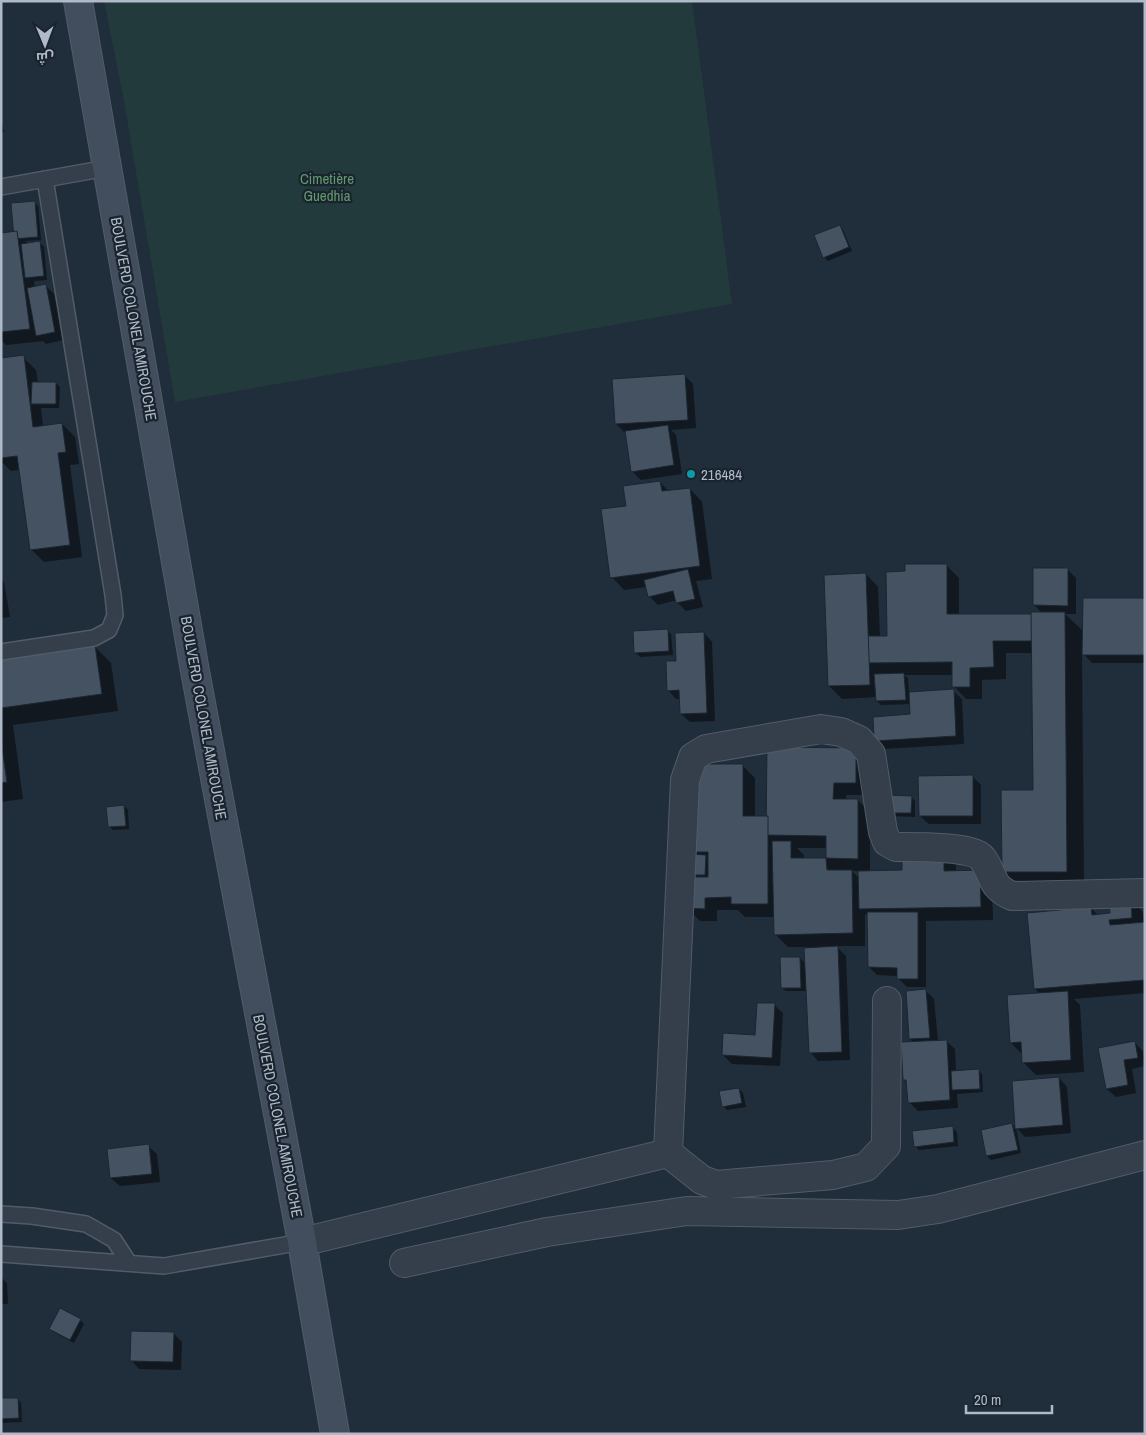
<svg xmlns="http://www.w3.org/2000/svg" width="1146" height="1435" font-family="'Archivo Narrow',Cairo,sans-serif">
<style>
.green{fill:#223a3b}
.shadow{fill:#0007;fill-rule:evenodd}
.building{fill:#445262;stroke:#1b2631}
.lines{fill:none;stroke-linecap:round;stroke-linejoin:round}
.lane-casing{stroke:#525c68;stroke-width:18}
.street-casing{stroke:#525c68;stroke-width:30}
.secondary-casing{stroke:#525c68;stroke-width:30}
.lane{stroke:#343f4b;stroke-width:15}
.street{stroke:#343f4b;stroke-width:28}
.secondary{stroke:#424e5e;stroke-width:28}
.culture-dot{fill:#0f9aa8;stroke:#19242f;stroke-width:2}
.labels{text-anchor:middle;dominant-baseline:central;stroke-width:4.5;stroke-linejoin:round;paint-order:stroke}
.park-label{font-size:15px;fill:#64996d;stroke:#19242f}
.street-label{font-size:15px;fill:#afb9c7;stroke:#19242f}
.poi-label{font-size:15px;fill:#afb9c7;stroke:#19242f;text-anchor:start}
</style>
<rect width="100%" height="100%" fill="#202d3a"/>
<!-- green -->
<path class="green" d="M104 1H692L732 304 175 402 124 101Z"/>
<!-- shadow -->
<g class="shadow">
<path d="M1 117 4 132 1 133Z"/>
<path d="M34 202 38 206 41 240 26 241 29 244 40 243 44 247 47 280 34 281 35 288 46 286 54 294 63 340 46 344 43 341 6 345 1 340V234L16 232Z"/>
<path d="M839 226 843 230 852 251 828 261 824 257Z"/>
<path d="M23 357 36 370 38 383H56L60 387 59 408H41L43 427 62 424 75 437 79 464 70 465 82 557 44 562 31 549 20 470 11 471 1 461V359Z"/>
<path d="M685 376 693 384 696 428 671 430 676 435 682 474 641 480 632 471 626 432H624L616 424Z"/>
<path d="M660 482 669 492 690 489 702 502 712 579 696 581 703 607 686 611 677 602V600L658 605 649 596 647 587 624 590 612 577 627 507Z"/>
<path d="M946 565 959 578V616L1032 615 1043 614 1034 605 1067 569 1076 578V614H1065L1084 632 1145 599V663H1092L1082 652 1084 888 1020 889 1003 872 1034 791 1033 653H1006V679L982 680V699H966L954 686 953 675H904L908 678 909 693 953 691 962 699 964 744 884 749 875 740 911 716 910 704 881 705 877 701V697L842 699 829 686 866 574 878 587 880 637H888L906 572Z"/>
<path d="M1 579 4 582 10 617 1 618Z"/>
<path d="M667 630 671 634 673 655 640 657 636 653Z"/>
<path d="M704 633 712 642 715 721 690 722 681 714V699H676L668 690 677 662Z"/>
<path d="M94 646 111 663 118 711 13 725 23 799 1 802V659Z"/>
<path d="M856 749 869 795H846V800H858L870 813V872L904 871 943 851 956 864V872L992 884 993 920 926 921V987H907L899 979V976L877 975 869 967V917L865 914V946H836L846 956 850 1060 818 1061 810 1052 807 991H786L782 988 800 958 806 964 805 947H788L775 934V917H745L738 910H717V921H700L687 908 692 854 742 765 755 778V818H767ZM797 848H827V859H804V855ZM852 871H859L860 879Z"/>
<path d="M973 777 981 785V824H929L920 816Z"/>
<path d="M888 796 911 797 915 801V817L892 816Z"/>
<path d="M124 806 128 810 129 829 113 830 109 826Z"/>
<path d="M1130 899 1143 912 1145 924V993L1074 999 1080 1005 1084 1072 1036 1075 1023 1062V1055L1011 1043 1040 994 1035 989 1091 908 1099 916 1112 915Z"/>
<path d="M926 991 934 999 938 1041H946L955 1049 956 1072 978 1070 982 1074 983 1092 957 1094 958 1108 918 1111 909 1102 908 1084 904 1080 914 1043 910 1039Z"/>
<path d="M774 1005 783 1013 780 1066 732 1064 723 1055 757 1037Z"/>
<path d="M1134 1042 1143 1051 1145 1062V1066L1132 1069 1136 1093 1116 1097 1107 1089Z"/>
<path d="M1059 1078 1067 1087 1071 1133 1025 1137 1017 1128Z"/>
<path d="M739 1089 743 1093 746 1107 727 1110 723 1106Z"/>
<path d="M1012 1124 1016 1128 1021 1153 991 1160 987 1156 982 1131Z"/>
<path d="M953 1128 957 1132 958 1146 919 1150 915 1146Z"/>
<path d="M148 1146 157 1154 160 1182 120 1186 111 1178Z"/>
<path d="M1 1277 7 1283 8 1304H1Z"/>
<path d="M80 1320 84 1324 74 1343 54 1332 50 1328Z"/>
<path d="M173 1333 182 1342 181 1370 139 1369 131 1360Z"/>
<path d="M17 1399 21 1403 22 1422 1 1423V1400Z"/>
</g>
<!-- building -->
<g class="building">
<path d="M35 201 38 237 14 239 11 203Z"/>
<path d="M840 225 849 247 823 258 814 235Z"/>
<path d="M17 231 30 329 1 332V233Z"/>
<path d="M40 241 44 276 25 278 21 244Z"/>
<path d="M46 284 55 332 36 336 27 288Z"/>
<path d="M24 355 33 427 62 423 66 452 58 453 70 545 30 550 17 456 1 458V358Z"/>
<path d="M685 374 688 420 615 424 612 379Z"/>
<path d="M32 382H56V404H31Z"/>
<path d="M668 425 674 465 631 472 625 431Z"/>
<path d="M660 481 662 491 690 488 700 566 610 578 601 509 626 506 623 486Z"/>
<path d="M905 564H947V614H1033V641H993L994 667 970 668V687H952V662L868 663 867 636H887L886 572 905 571Z"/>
<path d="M1033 568H1068V606L1033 605Z"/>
<path d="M688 569 695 599 676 603 673 591 648 597 644 580Z"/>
<path d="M866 573 870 685 828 686 824 575Z"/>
<path d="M1083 598H1145V655H1082Z"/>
<path d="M1031 612H1065L1067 872H1002L1001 790H1033Z"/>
<path d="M668 629 669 651 634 653 633 631Z"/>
<path d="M704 632 707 713 680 714 679 690 667 691 666 661H676L675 633Z"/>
<path d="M95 645 102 694 1 708V658Z"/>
<path d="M904 673 906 700 876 701 874 674Z"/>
<path d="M954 689 956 736 874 741 873 717 910 714 909 692Z"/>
<path d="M1 741 7 782 1 783Z"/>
<path d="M767 747 856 748V783H834L833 799H858V859L826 858V836L766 835Z"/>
<path d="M688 764H743V816H768V904H731V897L705 898V909L685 908V877H708V852H688Z"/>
<path d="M973 775V816H919L918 776Z"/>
<path d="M887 795 912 796 911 813H887Z"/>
<path d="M124 805 126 826 108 827 106 807Z"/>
<path d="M772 841H791V858H826L827 870H852L853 933 774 935Z"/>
<path d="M944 850V871L980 870 981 907 859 909 858 871 902 870V851Z"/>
<path d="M690 854 706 855 705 875H689Z"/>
<path d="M1131 897 1132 918 1109 920 1110 925 1145 922V980L1034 989 1027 913 1091 907 1092 915 1110 913 1109 900Z"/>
<path d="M867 912H918V979H897V968L868 967Z"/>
<path d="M838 946 842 1052 809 1053 804 948Z"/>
<path d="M780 957H800L801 988H781Z"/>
<path d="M926 989 930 1038 909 1039 906 991Z"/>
<path d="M1068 991 1071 1060 1022 1063 1021 1042 1010 1043 1007 995Z"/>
<path d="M757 1003H775L772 1058 722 1055 723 1033 755 1035Z"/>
<path d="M947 1040 950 1100 908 1103 906 1080H903L901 1042Z"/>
<path d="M1135 1041 1138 1058 1124 1060 1128 1085 1106 1089 1098 1048Z"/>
<path d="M979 1069 980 1089 952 1090 951 1071Z"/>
<path d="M1059 1077 1063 1125 1015 1129 1012 1081Z"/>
<path d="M739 1088 742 1103 722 1107 719 1091Z"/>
<path d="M1012 1123 1018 1150 986 1156 981 1130Z"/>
<path d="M953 1126 954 1142 914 1147 912 1131Z"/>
<path d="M149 1144 152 1174 110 1178 107 1149Z"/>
<path d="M60 1308 81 1319 70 1340 49 1329Z"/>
<path d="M131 1331 174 1332 173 1362 130 1361Z"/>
<path d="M1 1398H18L19 1418 1 1419Z"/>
</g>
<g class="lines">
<!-- lane casing -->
<g class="lane-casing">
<g id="lane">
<path d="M1 187 107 168"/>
<path d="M1 652 94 638 109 630 115 615 113 595 45 179"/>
<path d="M1 1214 32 1216 86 1224 114 1240 129 1263"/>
<path d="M1 1254 164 1266 302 1242"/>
</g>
</g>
<!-- street casing -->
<g class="street-casing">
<g id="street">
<path d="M668 1153 702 1180 716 1185 833 1175 866 1167 886 1146 887 1001"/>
<path d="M302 1242 668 1153 685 780 693 757 706 749 821 729 841 732 859 740 871 754 883 832 887 842 896 847C912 847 974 846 982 858 995 875 989 886 1012 896L1145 893"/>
<path d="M404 1263 547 1232 687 1211 898 1215 938 1209 1145 1155"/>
</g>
</g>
<!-- secondary casing -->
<g class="secondary-casing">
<path id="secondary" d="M78 1 195 671 302 1242 335 1434"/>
</g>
<!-- lane -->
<use href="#lane" class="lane"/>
<!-- street -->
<use href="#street" class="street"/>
<!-- secondary -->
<use href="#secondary" class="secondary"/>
</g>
<!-- markers -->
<circle class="culture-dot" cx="691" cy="474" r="5"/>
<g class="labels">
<!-- park labels -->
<g class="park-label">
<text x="327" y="178">Cimetière<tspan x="327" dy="17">Guedhia</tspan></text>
</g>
<!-- street labels -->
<g class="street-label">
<text transform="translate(134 319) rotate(80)">BOULVERD COLONEL AMIROUCHE</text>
<text transform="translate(204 718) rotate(80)">BOULVERD COLONEL AMIROUCHE</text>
<text transform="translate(278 1116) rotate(79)">BOULVERD COLONEL AMIROUCHE</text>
</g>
<!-- poi labels -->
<g class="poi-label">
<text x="701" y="474">216484</text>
</g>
</g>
<!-- border -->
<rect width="1146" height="1435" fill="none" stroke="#afb9c7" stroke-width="5"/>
<!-- north arrow -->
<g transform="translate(45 45) rotate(179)" stroke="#19242f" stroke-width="4" paint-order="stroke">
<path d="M0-4L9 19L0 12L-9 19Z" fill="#afb9c7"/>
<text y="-8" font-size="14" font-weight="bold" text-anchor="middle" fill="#afb9c7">ش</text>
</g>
<!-- scale -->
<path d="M966 1405v8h86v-8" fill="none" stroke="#afb9c7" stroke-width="2.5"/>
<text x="974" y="1405" font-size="15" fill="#afb9c7" stroke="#19242f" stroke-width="4" paint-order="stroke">20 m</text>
</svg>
